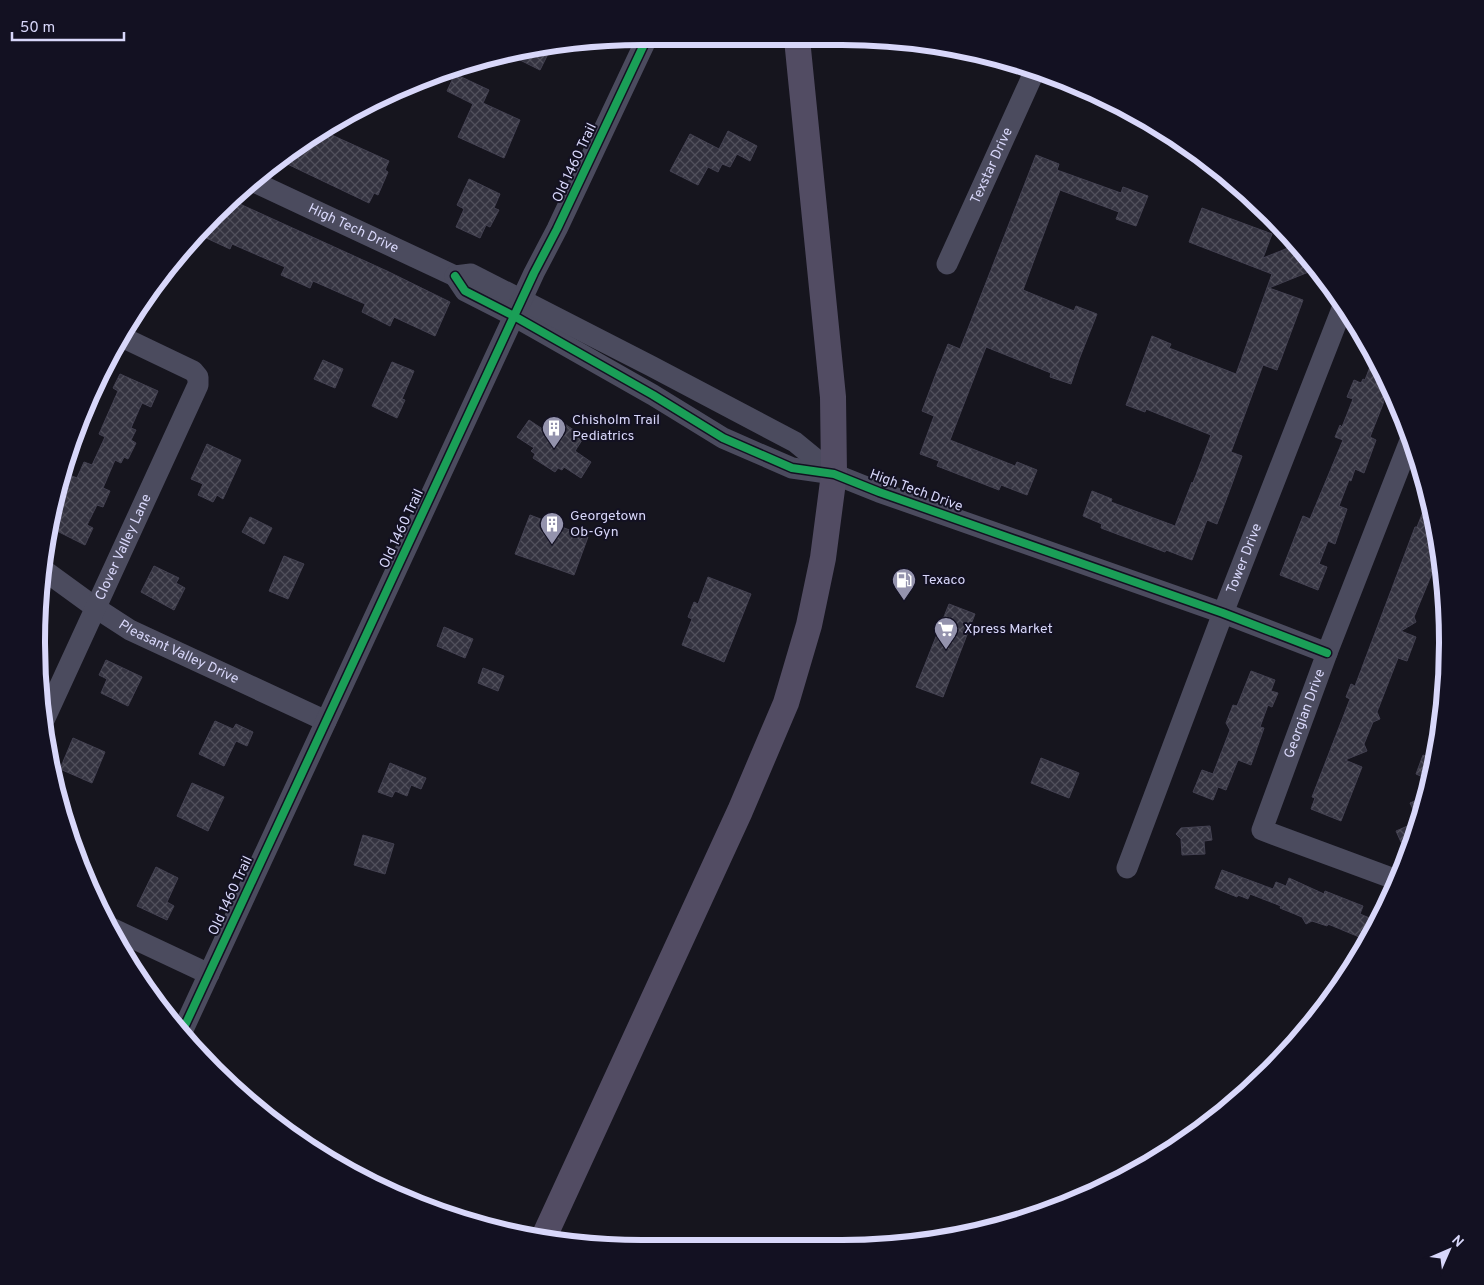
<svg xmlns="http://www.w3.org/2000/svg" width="1484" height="1285" font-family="Overpass,sans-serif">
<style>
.building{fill:url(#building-cross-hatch);stroke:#434151}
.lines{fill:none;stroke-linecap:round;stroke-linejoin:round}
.minor{stroke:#4b4b5e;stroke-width:21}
.major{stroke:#524c63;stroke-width:26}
.cycleway-casing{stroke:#131122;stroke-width:11}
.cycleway{stroke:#1a9f57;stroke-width:8}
.labels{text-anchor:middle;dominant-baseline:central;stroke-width:4;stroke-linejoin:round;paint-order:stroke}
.street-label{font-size:14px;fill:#d8d7fa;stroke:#131122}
.poi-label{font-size:14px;fill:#d8d7fa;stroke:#131122;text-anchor:start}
.rim{fill:none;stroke:#d8d7fa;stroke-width:6}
</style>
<defs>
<pattern id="building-cross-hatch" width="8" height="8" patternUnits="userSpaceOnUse" patternTransform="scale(1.25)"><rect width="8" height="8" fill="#343340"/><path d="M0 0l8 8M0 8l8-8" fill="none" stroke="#51505c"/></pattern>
</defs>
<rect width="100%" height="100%" fill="#16151e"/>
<!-- building -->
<g class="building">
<path d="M551 48 540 70 508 54 531 51Z"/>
<path d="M455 74 489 90 483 103 520 120 504 158 458 137 473 104 447 91Z"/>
<path d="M728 131 757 146 750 161 737 154 730 167 722 164 718 172 708 167 698 185 670 171 690 134 719 149Z"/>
<path d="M325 132 389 161 385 170 388 172 378 195 374 193 369 203 281 161Z"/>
<path d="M1036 155 1059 164 1057 170 1121 193 1123 187 1148 196 1136 226 1116 219 1119 212 1060 190 1023 290 1074 311 1076 306 1097 314 1080 357 1071 384 1050 377 1051 373 986 347 950 440 1015 466 1017 462 1037 470 1027 495 1001 485 999 490 937 466 939 461 920 454 934 416 922 411 937 371 948 344 960 349Z"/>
<path d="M469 179 500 194 494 208 499 210 490 227 486 225 480 238 456 227 464 209 457 205Z"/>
<path d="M231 200 387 271 450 302 435 336 394 317 390 326 362 312 365 304 313 281 310 288 281 275 285 267 232 244 230 249 202 236 207 225Z"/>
<path d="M1202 208 1272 234 1263 258 1298 244 1316 269 1269 288 1303 300 1277 370 1263 365 1231 452 1242 456 1232 484 1217 524 1207 520 1192 560 1166 550 1165 552 1101 528 1102 524 1083 516 1092 491 1112 499 1111 502 1175 526 1192 482 1193 483 1211 435 1146 409 1145 412 1126 405 1152 336 1171 344 1169 348 1236 374 1272 274 1189 242Z"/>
<path d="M1374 356 1388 387 1383 404 1370 437 1376 440 1364 473 1355 469 1351 481 1349 480 1339 506 1347 509 1335 544 1328 541 1319 564 1327 567 1318 590 1280 575 1303 516 1310 519 1343 440 1335 437 1340 425 1342 427 1353 399 1347 397 1354 380 1361 383 1363 379 1365 380Z"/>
<path d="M323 360 343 369 335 388 314 379Z"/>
<path d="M392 362 414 371 402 399 405 400 397 418 372 406Z"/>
<path d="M120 374 158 391 151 407 142 403 131 428 136 430 131 440 136 443 128 459 124 457 121 463 115 460 103 488 110 491 103 507 97 505 87 525 93 528 85 545 51 528 56 507 72 476 77 478 84 462 92 465 105 437 99 434 118 391 113 388Z"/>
<path d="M556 418 584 437 575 451 591 462 581 478 564 467 562 470 558 468 555 472 533 458 535 454 531 451 534 448 517 437 529 420 547 432Z"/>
<path d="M207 444 241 460 223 499 217 495 213 502 198 495 203 484 191 479Z"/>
<path d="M1428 499 1440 554 1414 617 1416 622 1401 631 1416 637 1407 661 1398 658 1377 712 1380 719 1373 722 1364 744 1367 751 1345 760 1362 767 1341 821 1311 809 1315 798 1312 797 1350 699 1346 697 1351 684 1355 686 1415 527H1417Z"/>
<path d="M530 515 588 537 574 575 515 554Z"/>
<path d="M250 517 272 528 264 544 242 532Z"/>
<path d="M284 556 304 564 288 599 269 591Z"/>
<path d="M154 566 179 578 176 583 185 588 174 610 141 592Z"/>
<path d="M708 577 751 594 724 662 682 645 692 619 688 617 694 602 698 604Z"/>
<path d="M949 604 975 614 943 697 916 687Z"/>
<path d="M444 627 473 639 465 658 437 646Z"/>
<path d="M106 660 142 677 128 706 101 693 107 679 99 675Z"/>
<path d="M483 668 504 676 498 691 478 683Z"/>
<path d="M1251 671 1275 680 1271 691 1278 693 1272 707 1268 705 1260 727 1264 728 1251 765 1238 760 1226 790 1218 787 1213 800 1193 792 1202 770 1213 774 1230 730 1226 723 1233 705 1237 706Z"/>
<path d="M215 721 233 729 236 724 253 732 247 746 236 741 224 766 199 754Z"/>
<path d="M73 738 105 752 92 783 60 769Z"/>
<path d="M1423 755 1434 759 1430 780 1416 774Z"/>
<path d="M1041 758 1079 773 1069 798 1031 783Z"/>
<path d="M390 763 426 778 421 789 411 785 407 796 395 791 392 797 378 792Z"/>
<path d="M192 783 224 797 208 831 177 816Z"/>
<path d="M1428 795 1427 800 1410 846 1401 842 1396 831 1419 821 1410 803Z"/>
<path d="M1210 826 1212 840 1204 841 1205 854 1182 855 1181 839 1176 834 1181 828Z"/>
<path d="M363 835 394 844 385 874 354 865Z"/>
<path d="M156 867 178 878 167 902 174 906 167 920 137 906Z"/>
<path d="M1222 870 1273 889 1276 882 1286 886 1289 878 1324 894 1325 891 1363 906 1360 914 1372 919 1364 939 1328 924 1327 926 1312 921 1306 924 1302 917 1280 908 1281 906 1250 894 1248 899 1238 895 1237 897 1215 888Z"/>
</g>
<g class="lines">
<!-- minor -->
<g class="minor">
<path id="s1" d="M252 181 455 276"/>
<path id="s2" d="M947 264 1036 68"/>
<path d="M455 276 465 291 514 316 653 395 723 438 792 468 834 474 879 492 1223 613 1327 653"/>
<path d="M455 276 471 274 651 366 795 442 834 474"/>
<path id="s3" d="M41 568 96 608 130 630 326 721"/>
<path id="s4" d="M45 718 198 385V377L193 371 124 338"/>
<path id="s5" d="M1127 868 1223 613 1343 306"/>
<path id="s6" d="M1397 880 1262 830 1327 653 1411 438"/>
<path d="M109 927 209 974"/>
<path d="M181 1034 534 273 557 229 648 36"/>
</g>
<!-- major -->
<path class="major" d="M543 1239 740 811 786 703 809 625 823 558 834 474 833 397 797 39"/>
<!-- cycleway casing -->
<g class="cycleway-casing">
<g id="cycleway">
<path d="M455 276 465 291 514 316 653 395 723 438 792 468 834 474 879 492 1223 613 1327 653"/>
<path d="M181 1034 534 273 557 229 648 36"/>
</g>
</g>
<!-- cycleway -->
<use href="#cycleway" class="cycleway"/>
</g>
<!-- icons -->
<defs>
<g id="building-pin" transform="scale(1.25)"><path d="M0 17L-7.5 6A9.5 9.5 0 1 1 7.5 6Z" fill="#9493ad" stroke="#131122"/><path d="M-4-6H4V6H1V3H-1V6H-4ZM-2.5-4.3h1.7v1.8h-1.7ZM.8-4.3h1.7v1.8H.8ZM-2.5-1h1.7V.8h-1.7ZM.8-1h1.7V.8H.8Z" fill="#fff"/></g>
<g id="fuel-pin" transform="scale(1.25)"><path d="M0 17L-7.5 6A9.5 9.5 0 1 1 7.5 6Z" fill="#9493ad" stroke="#131122"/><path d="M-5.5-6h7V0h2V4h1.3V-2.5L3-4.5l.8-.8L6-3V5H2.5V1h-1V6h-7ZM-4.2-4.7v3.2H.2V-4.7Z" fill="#fff"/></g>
<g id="supermarket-pin" transform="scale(1.25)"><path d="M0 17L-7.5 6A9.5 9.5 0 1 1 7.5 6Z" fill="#9493ad" stroke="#131122"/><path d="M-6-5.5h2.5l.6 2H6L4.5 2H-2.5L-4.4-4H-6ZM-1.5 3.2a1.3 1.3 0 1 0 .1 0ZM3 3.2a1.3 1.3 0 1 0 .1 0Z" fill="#fff"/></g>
</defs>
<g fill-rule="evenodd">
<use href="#building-pin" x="554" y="428"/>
<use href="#building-pin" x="552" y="524"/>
<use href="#fuel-pin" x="904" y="580"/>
<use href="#supermarket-pin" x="946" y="629"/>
</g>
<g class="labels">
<!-- street labels -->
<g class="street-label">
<text transform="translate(575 163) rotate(-65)">Old 1460 Trail</text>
<text stroke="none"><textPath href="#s2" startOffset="108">Texstar Drive</textPath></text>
<text stroke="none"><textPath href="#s1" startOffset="112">High Tech Drive</textPath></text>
<text transform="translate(916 491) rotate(20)">High Tech Drive</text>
<text transform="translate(402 529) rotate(-65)">Old 1460 Trail</text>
<text stroke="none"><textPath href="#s4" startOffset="188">Clover Valley Lane</textPath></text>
<text stroke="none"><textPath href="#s5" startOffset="331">Tower Drive</textPath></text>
<text stroke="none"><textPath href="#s3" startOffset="162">Pleasant Valley Drive</textPath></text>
<text stroke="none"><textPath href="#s6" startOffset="268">Georgian Drive</textPath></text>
<text transform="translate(231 896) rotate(-65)">Old 1460 Trail</text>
</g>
<!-- poi labels -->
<g class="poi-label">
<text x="572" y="420">Chisholm Trail<tspan x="572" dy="16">Pediatrics</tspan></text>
<text x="570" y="516">Georgetown<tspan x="570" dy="16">Ob-Gyn</tspan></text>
<text x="922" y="580">Texaco</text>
<text x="964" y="629">Xpress Market</text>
</g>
</g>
<!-- crop -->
<path d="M0 0H1484V1285H0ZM642 45H842A597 597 0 0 1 1439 642V643A597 597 0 0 1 842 1240H642A597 597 0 0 1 45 643V642A597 597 0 0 1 642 45Z" fill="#131122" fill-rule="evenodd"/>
<path class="rim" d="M642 45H842A597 597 0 0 1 1439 642V643A597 597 0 0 1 842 1240H642A597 597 0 0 1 45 643V642A597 597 0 0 1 642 45Z"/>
<!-- north arrow -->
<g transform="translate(1449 1250) rotate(45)" stroke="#131122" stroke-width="4" paint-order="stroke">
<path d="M0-4L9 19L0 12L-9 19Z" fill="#d8d7fa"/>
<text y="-8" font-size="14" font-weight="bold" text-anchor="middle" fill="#d8d7fa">N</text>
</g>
<!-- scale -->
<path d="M12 32v8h112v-8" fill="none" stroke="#d8d7fa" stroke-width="2.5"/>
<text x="20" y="32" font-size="15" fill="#d8d7fa" stroke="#131122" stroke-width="4" paint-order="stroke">50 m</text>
</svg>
